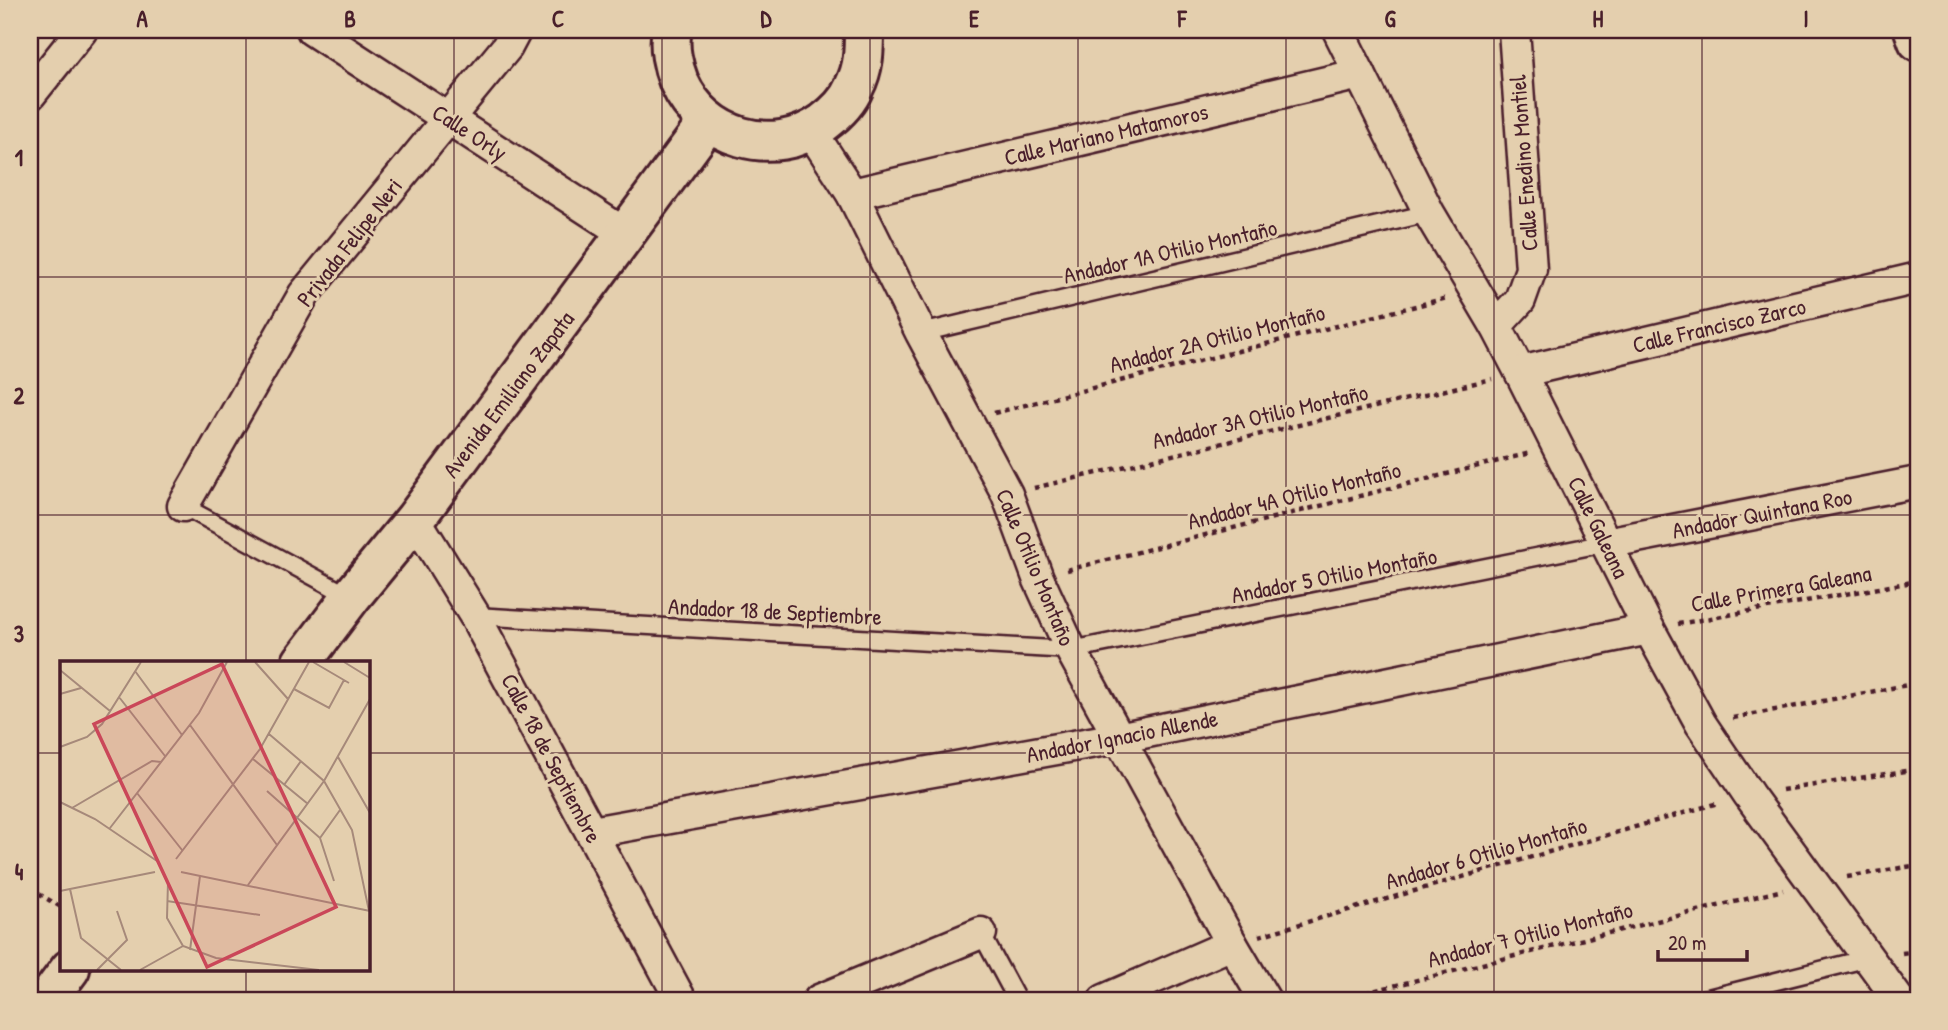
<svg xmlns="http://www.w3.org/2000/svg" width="1948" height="1030" font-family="'Patrick Hand',sans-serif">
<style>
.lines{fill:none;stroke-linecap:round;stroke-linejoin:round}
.service-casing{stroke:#4a1f2b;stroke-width:21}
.minor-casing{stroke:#4a1f2b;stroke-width:35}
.tertiary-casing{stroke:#4a1f2b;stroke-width:44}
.path{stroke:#4a1f2b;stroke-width:4.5;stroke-dasharray:5 5;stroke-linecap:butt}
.service{stroke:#e4cfae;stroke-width:16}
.minor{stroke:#e4cfae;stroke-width:30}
.tertiary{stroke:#e4cfae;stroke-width:38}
.grid{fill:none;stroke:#4a1f2b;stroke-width:2;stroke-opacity:0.55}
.labels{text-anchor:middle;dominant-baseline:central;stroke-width:6;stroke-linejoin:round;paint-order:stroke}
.street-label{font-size:23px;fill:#4a1f2b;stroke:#e4cfae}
.inset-road{fill:none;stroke:#a6897a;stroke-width:2}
.view{fill:#ca4759;fill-opacity:0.15;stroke:#ca4759;stroke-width:3.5}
.inset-edge{fill:none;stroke:#4a1f2b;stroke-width:3.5}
.neatline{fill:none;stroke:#4a1f2b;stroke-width:2.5}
.grid-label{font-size:23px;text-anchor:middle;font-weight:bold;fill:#4a1f2b}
</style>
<rect width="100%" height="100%" fill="#e4cfae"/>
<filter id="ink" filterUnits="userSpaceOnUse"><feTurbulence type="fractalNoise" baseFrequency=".0143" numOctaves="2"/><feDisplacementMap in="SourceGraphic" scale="14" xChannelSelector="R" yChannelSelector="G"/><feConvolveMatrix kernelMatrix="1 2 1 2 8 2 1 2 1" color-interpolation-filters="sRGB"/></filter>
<g filter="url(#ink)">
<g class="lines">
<!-- service casing -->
<g class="service-casing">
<g id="service">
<path d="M921 333 1429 213"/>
<path d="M183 506 351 597"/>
<path d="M475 616 1071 650 1606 543"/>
<path d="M981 933 1017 1000"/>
<path d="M1700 1000 1869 958"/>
</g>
</g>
<!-- minor casing -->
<g class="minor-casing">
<g id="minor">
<path d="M312 30 627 235"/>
<path d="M1338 30 1429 213 1496 326 1520 372 1649 629 1701 724 1749 795 1899 1000"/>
<path d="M30 95 82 30"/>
<path d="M811 131 852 194 921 333 1007 494 1038 578 1071 650 1232 944 1265 1000"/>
<path d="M852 194 1360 74"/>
<path d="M1496 326 1520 300 1531 269 1514 30"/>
<path d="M1520 372 1918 278"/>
<path d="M183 506 304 294 507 47 516 30"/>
<path d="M415 519 475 616 681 1000"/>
<path d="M1606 543 1918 482"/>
<path d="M592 832 1118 738 1649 629"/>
<path d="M819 1000 981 933"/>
<path d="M1104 1000 1232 944"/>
</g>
</g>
<!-- tertiary casing -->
<g class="tertiary-casing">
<g id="tertiary">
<path d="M672 30C668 46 673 67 679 82 704 138 772 159 823 123 835 114 848 102 854 87 864 68 864 50 864 30"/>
<path d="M1914 30 1918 41"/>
<path d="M302 662 351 597 415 519 708 122"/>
<path d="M47 1000 70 969"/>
</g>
</g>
<!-- path -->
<g class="path">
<path d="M994 413 1447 298"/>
<path d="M1034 488 1492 379"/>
<path d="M1067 570 1530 453"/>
<path d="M1678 624 1918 581"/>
<path d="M1733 718 1918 683"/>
<path d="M1782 790 1918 769"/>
<path d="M1847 877 1918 865"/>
<path d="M30 889 61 907"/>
<path d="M1259 936 1718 803"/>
<path d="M1902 953 1918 951"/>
<path d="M1336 1000 1783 890"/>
</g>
<!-- service -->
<use href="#service" class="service"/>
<!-- minor -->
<use href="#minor" class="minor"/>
<!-- tertiary -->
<use href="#tertiary" class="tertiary"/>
</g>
</g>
<!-- grid -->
<path class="grid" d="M246 30V662M454 30V1000M662 30V1000M870 30V1000M1078 30V1000M1286 30V1000M1494 30V1000M1702 30V1000M30 277H1918M30 515H1918M30 753H61M368 753H1918M246 969V1000"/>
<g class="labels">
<!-- street labels -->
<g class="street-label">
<text transform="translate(470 132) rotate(33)">Calle Orly</text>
<text transform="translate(1106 134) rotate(-13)">Calle Mariano Matamoros</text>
<text transform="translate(1523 163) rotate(-94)">Calle Enedino Montiel</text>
<text transform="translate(349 242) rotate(-52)">Privada Felipe Neri</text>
<text transform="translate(1170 251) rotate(-13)">Andador 1A Otilio Montaño</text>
<text transform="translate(1719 325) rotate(-13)">Calle Francisco Zarco</text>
<text transform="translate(1217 338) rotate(-14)">Andador 2A Otilio Montaño</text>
<text transform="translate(508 394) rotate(-53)">Avenida Emiliano Zapata</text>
<text transform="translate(1260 416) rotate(-13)">Andador 3A Otilio Montaño</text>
<text transform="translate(1294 495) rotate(-14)">Andador 4A Otilio Montaño</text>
<text transform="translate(1762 513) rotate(-11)">Andador Quintana Roo</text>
<text transform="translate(1599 527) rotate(64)">Calle Galeana</text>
<text transform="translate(1036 567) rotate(67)">Calle Otilio Montaño</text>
<text transform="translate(1334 575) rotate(-11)">Andador 5 Otilio Montaño</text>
<text transform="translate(1781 588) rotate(-10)">Calle Primera Galeana</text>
<text transform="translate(775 611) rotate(3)">Andador 18 de Septiembre</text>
<text transform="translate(1122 736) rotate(-11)">Andador Ignacio Allende</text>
<text transform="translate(552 758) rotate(62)">Calle 18 de Septiembre</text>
<text transform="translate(1486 853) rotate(-16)">Andador 6 Otilio Montaño</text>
<text transform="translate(1530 934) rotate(-14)">Andador 7 Otilio Montaño</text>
</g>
</g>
<!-- overview -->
<g transform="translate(60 661)">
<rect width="310" height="310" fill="#e4cfae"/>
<path class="inset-road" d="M195 1 228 38M253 1 289 22M284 1 310 17M0 9 50 50M75 10 122 74M234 28 269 47 284 19M0 33 21 27M59 36 105 95M130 64 217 184M209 73 264 120 292 169 309 250M0 86 27 76 42 63 81 1M278 96 310 152M193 98 248 143M224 124 241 100M207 130 260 177 274 220M77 132 122 189M0 141 35 158 97 200M12 147 92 100 101 101M50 167 139 52 167 1M260 177 280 149M116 198 200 88 249 1M121 211 310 250M108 221 107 257 123 285 156 297 259 309M188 224 264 120 310 38M10 228 21 277 61 309M0 230 95 211M107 240 200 254M130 289 140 215M37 309 67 279 57 250M80 309 123 285"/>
<path class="view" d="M162 3 276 246 147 306 34 63Z"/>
<rect width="310" height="310" class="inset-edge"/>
</g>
<!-- margin -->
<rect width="1948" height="1030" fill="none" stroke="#e4cfae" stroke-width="77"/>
<!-- scale -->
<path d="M1658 950v10h89v-10" fill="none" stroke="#4a1f2b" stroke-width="3.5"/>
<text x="1668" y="950" font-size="21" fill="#4a1f2b" stroke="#e4cfae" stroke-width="5" paint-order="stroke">20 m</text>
<rect x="38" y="38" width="1872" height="954" class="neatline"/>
<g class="grid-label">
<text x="142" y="27">A</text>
<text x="350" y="27">B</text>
<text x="558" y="27">C</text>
<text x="766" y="27">D</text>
<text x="974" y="27">E</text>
<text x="1182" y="27">F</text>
<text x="1390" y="27">G</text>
<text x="1598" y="27">H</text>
<text x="1806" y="27">I</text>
<text x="19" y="166">1</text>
<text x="19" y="404">2</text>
<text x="19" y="642">3</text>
<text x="19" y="880">4</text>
</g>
</svg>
